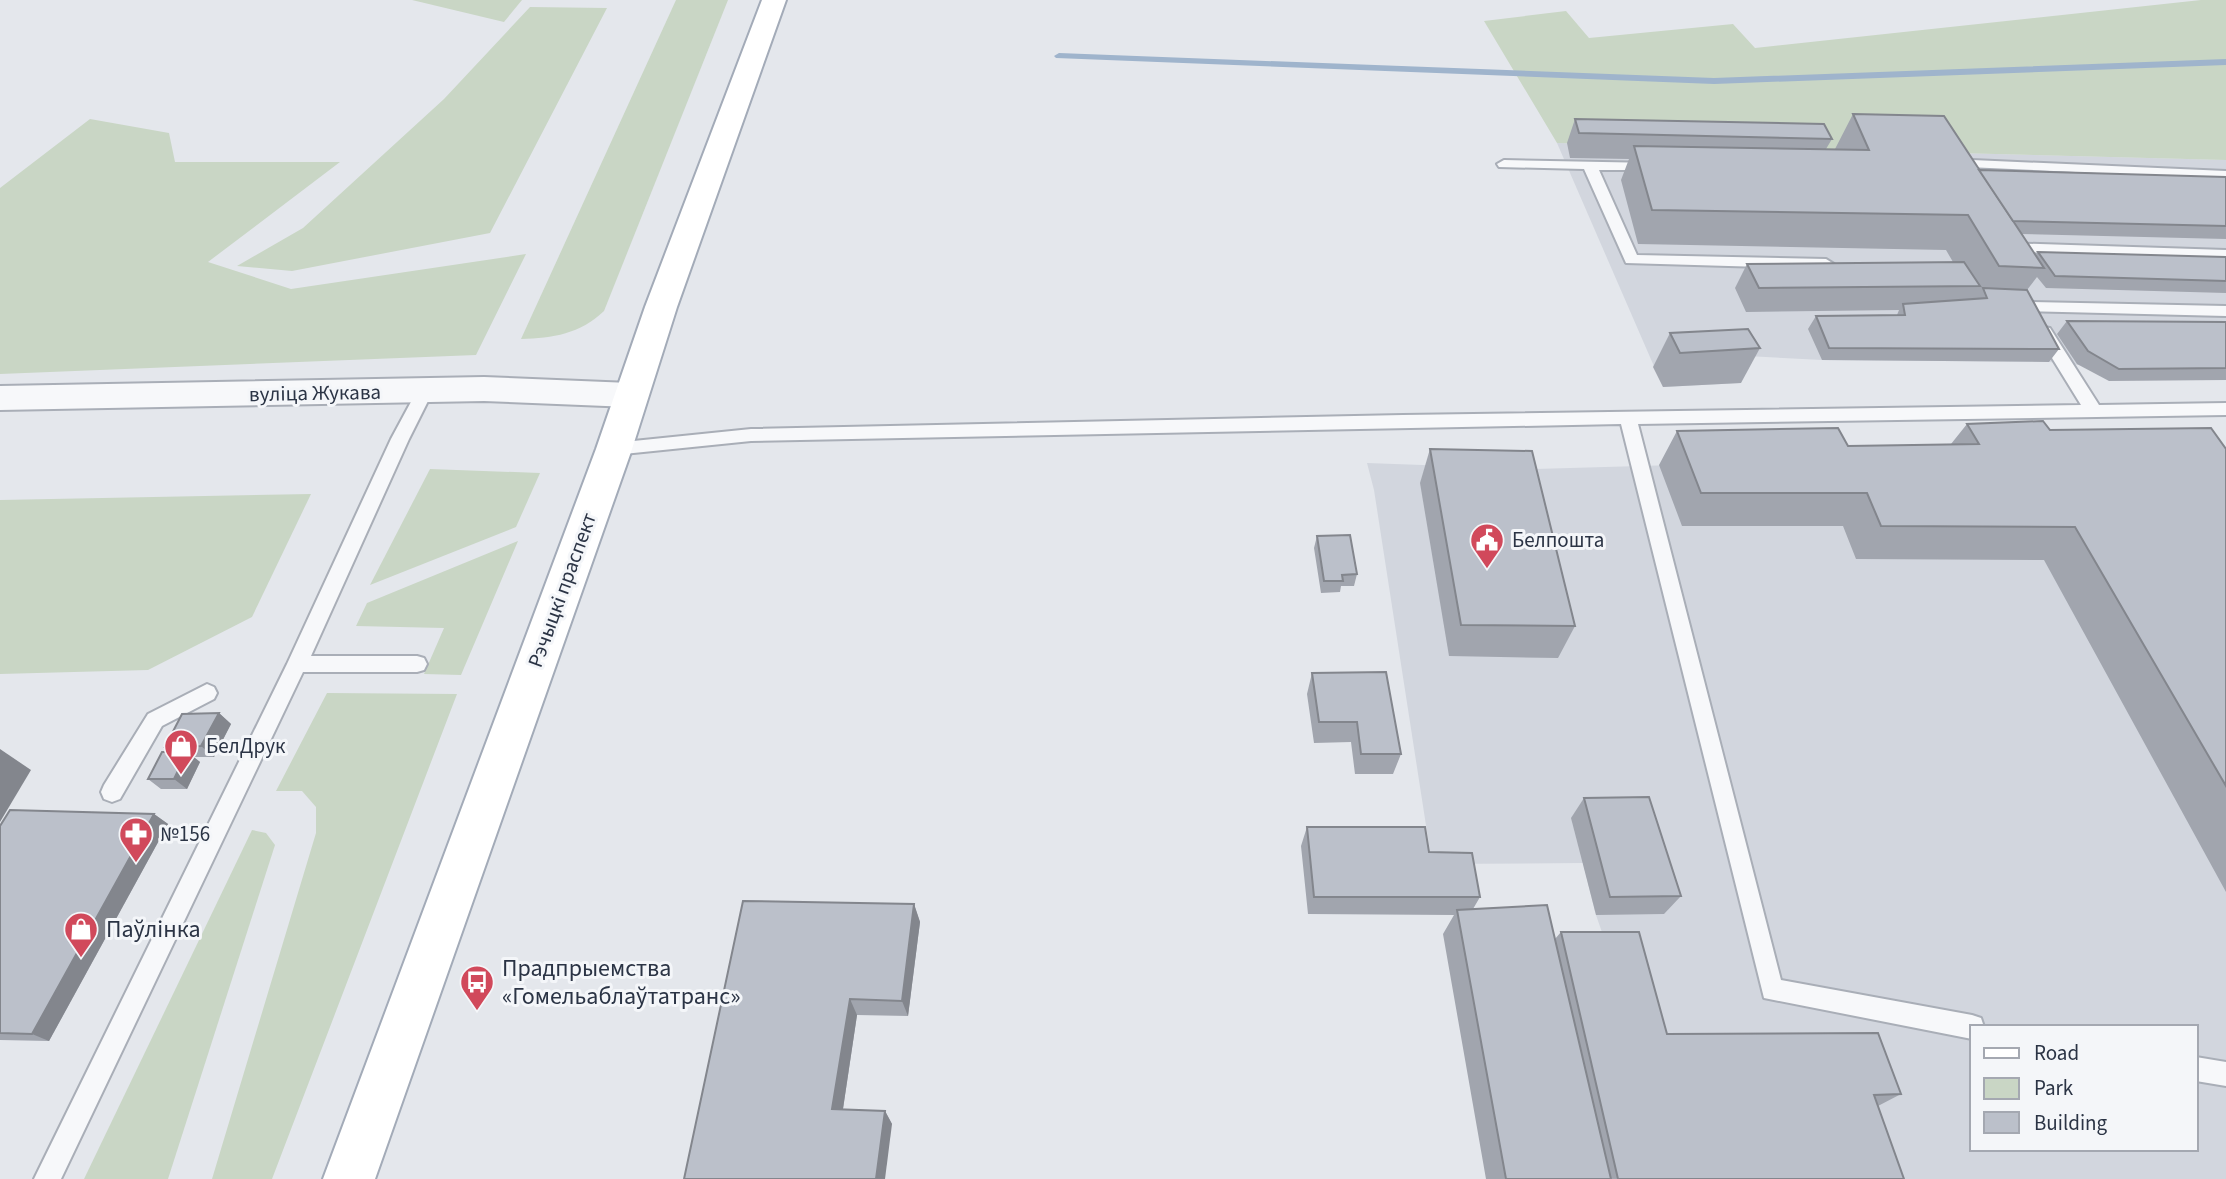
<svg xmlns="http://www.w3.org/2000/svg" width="2226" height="1179" font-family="'Source Sans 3',sans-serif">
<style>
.built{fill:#d2d6de;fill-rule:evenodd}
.green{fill:#c9d6c5}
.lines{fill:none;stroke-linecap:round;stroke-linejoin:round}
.stream{fill:#9fb4cc;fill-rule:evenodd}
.service-casing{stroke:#a9aeb7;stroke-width:4}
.tertiary-casing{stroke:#a9aeb7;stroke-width:4}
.primary-casing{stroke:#a3abb8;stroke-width:4}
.service{fill:#f7f8fa;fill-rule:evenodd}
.tertiary{fill:#f7f8fa;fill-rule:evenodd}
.primary{fill:#fff;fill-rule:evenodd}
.wall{fill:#a1a5ae}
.shaded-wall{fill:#83868d}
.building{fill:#bbc0ca;stroke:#83868d;stroke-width:2}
.labels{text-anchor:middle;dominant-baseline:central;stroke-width:6;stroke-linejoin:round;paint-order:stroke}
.street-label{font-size:21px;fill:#2b3445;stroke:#f4f6f9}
.poi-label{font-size:21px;fill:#2b3445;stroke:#f4f6f9;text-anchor:start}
.near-poi-label{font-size:24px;fill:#2b3445;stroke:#f4f6f9;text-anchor:start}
</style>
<rect width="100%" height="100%" fill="#e4e7ec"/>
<!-- built -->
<g class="built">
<path d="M1557 143 2226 160V380L2049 362 1822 360 1728 355 1741 383 1663 387Z"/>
<path d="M1816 461 2226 535V1179H1585L1612 961 1596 915 1583 863 1432 864 1374 490 1367 463 1535 469ZM1972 1027H2196V1149H1972Z"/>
</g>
<!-- green -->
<g class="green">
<path d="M412 0H522L504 22Z"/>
<path d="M676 0H728L604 311C580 334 553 338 521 339Z"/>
<path d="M2201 0H2226V160L1557 143 1484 21 1566 11 1589 38 1733 24 1755 48Z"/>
<path d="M530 7 607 8 490 233 292 271 237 266 303 228 444 99Z"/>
<path d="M90 119 169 133 175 162H340L208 262 291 289 526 254 476 355 0 374V188Z"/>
<path d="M430 469 540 473 516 527 370 585Z"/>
<path d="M311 494 252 617 148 670 0 674V500Z"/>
<path d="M518 541 461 675 424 674 444 628 356 626 367 603Z"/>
<path d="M327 693 457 694 272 1179H212L316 833V807L302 791H276Z"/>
<path d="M252 830 266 833 275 845 168 1179H84Z"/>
</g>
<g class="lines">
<!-- stream -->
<path class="stream" d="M1059 53 1714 78 2226 59V65L1714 84 1056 58 1054 56Z"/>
<!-- service casing -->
<g class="service-casing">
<g id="service">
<path d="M1950 159 2226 171V179L1945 166 1943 163Z"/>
<path d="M1504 160 1655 163V169L1650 170H1599L1637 255 1826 259 1834 264 1826 269 1626 263 1584 169 1499 167 1497 164Z"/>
<path d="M2005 243 2226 250V260L2000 251 1997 248 2000 245Z"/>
<path d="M2030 302 2226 306V316L2024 311 2022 307Z"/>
<path d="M2044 327 2050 328 2099 405 2226 403V415L1638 424 1781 980 1972 1015 1981 1018 1984 1027H1972V1039L1764 998 1621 424 751 441 614 455 608 454 605 449 608 444 614 443 751 429 1403 415 2081 405 2036 332Z"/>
<path d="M425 385 433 391 409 439 311 656H417L424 658 427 664 424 670 417 672H303L61 1179H34L287 664 391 439 419 387Z"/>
<path d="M207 684 214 687 217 693 214 699 162 726 120 799 112 802 104 799 101 792 104 785 148 714Z"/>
<path d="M2196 1057 2226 1062V1086L2196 1081Z"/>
</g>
</g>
<!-- tertiary casing -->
<g class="tertiary-casing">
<path id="tertiary" d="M484 377 630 383 642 387 647 395 642 403 630 407 484 401 0 410V386Z"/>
</g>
<!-- primary casing -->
<g class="primary-casing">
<path id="primary" d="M762 0H786L677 307 632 449 375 1179H323L596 449 645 307Z"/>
</g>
<!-- service -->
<use href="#service" class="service"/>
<!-- tertiary -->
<use href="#tertiary" class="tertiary"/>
<!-- primary -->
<use href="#primary" class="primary"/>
</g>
<!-- wall -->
<g class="wall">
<path d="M1853 114 1979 170 2226 177V239L2021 234 2036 255 2038 252 2226 257V293L2046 288 2037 277 2027 290 2059 349 2049 362 1822 360 1808 329 1816 316 1897 315 1899 310 1746 312 1735 288 1747 264 1953 262 1946 250 1638 244 1621 180 1629 159 1570 158 1567 143 1575 119 1832 139 1826 149H1835Z"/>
<path d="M2067 321 2226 322V380L2109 381 2077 364 2057 334Z"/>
<path d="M1670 333 1760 348 1741 383 1663 387 1653 367Z"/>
<path d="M1967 424 2050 430 2226 449V892L2044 560 1856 559 1843 526H1682L1659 465 1677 431 1848 446 1951 444Z"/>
<path d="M1430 449 1575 626 1558 658 1449 656 1420 483Z"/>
<path d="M1317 536 1357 574 1354 586H1341L1340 592 1321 593 1314 548Z"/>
<path d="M1312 673 1401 754 1393 774H1355L1351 742 1314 743 1307 694Z"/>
<path d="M219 713 231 724 214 757H194L200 762 187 789H161L148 779 172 752 165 747Z"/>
<path d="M1584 798 1681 896 1664 914 1596 915 1571 818Z"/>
<path d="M154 814 168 824 49 1041 0 1040V826Z"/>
<path d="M1307 827 1429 852 1480 897 1473 909 1555 939 1561 932 1667 1034 1901 1094 1878 1106 1904 1179H1486L1443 934 1454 915 1308 914 1301 846Z"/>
<path d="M914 904 920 922 908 1016 857 1015 843 1109 885 1111 892 1124 684 1179Z"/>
</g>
<!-- shaded-wall -->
<g class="shaded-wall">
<path d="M219 713 231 724 214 757 201 746Z"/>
<path d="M0 749 31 770 0 822Z"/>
<path d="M187 752 200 762 187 789 174 779Z"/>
<path d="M154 814 168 824 49 1041 32 1034Z"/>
<path d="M914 904 920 922 908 1016 902 1001Z"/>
<path d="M850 999 857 1015 841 1122 832 1109Z"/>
<path d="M885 1111 892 1124 885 1179H876Z"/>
</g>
<!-- building -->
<g class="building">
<path d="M1853 114 1944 116 2044 268 1999 266 1968 215 1652 210 1634 146 1869 150Z"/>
<path d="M1575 119 1824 124 1832 139 1579 133Z"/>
<path d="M1979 170 2226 177V226L2013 221Z"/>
<path d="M2038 252 2226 257V281L2055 276Z"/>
<path d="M1964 262 1980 286 1759 288 1747 264Z"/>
<path d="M1983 288 2027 290 2059 349 1829 348 1816 316 1905 315 1903 304 1987 298Z"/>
<path d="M2067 321 2226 322V368L2119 369 2088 351Z"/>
<path d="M1748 329 1760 348 1680 353 1670 333Z"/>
<path d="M2043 421 2050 430 2211 428 2226 449V786L2075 527 1881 526 1867 493H1701L1677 431 1838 428 1848 446 1979 444 1967 424Z"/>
<path d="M1430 449 1532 451 1575 626 1461 625Z"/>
<path d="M1350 535 1357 574 1342 575 1343 581H1324L1317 536Z"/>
<path d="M1386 672 1401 754H1361L1357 722H1319L1312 673Z"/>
<path d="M219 713 201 746 165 747 182 714Z"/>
<path d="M162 752H187L174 779H148Z"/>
<path d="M1649 797 1681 896 1610 897 1584 798Z"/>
<path d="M10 810 154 814 32 1034 0 1033V826Z"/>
<path d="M1307 827H1425L1429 852 1472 853 1480 897H1314Z"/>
<path d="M743 901 914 904 902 1001 850 999 832 1109 885 1111 876 1179H684Z"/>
<path d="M1547 905 1611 1179H1506L1457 910Z"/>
<path d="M1561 932H1639L1667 1034 1878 1033 1901 1094 1874 1095 1904 1179H1618Z"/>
</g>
<!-- icons -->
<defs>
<g id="civic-pin" transform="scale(1.75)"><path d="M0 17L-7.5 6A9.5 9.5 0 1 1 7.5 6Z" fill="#d1495b" stroke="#f4f6f9"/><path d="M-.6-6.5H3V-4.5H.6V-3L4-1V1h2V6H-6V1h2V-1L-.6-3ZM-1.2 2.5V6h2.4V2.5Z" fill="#fff"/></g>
<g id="shop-pin" transform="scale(1.75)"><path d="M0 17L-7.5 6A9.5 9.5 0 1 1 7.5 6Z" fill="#d1495b" stroke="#f4f6f9"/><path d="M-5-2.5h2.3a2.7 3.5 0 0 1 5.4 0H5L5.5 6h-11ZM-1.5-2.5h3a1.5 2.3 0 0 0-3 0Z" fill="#fff"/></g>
<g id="pharmacy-pin" transform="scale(1.75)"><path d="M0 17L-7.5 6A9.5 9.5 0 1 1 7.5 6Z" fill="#d1495b" stroke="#f4f6f9"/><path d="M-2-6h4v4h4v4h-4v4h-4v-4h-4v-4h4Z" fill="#fff"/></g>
<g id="bus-pin" transform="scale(1.75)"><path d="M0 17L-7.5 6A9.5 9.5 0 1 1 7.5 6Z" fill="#d1495b" stroke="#f4f6f9"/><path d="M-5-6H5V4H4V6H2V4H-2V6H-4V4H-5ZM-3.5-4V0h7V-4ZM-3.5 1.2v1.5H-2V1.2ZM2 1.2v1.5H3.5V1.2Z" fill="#fff"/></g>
</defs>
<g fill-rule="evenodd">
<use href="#civic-pin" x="1487" y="540"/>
<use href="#shop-pin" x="181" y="746"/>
<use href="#pharmacy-pin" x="136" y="834"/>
<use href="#shop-pin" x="81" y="929"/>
<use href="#bus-pin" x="477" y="982"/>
</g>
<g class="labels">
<!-- street labels -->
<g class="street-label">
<text transform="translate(315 393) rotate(-1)">вуліца Жукава</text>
<text transform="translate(562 590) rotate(-70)">Рэчыцкі праспект</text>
</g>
<!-- poi labels -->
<g class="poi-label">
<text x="1512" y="540">Белпошта</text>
<text x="206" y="746">БелДрук</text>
<text x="160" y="834">№156</text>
</g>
<!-- near-poi labels -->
<g class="near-poi-label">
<text x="106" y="929">Паўлінка</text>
<text x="502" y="968">Прадпрыемства<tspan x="502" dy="28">«Гомельаблаўтатранс»</tspan></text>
</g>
</g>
<!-- legend -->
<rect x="1970" y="1025" width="228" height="126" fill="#f4f6f9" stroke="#a4a8b1" stroke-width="2"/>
<rect x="1984" y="1048" width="35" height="10" fill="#ffffff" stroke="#a4a8b1" stroke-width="2"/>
<text x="2034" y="1060" font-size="21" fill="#2b3445">Road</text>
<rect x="1984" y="1078" width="35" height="21" fill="#c9d6c5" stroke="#a4a8b1" stroke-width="2"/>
<text x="2034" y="1095" font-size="21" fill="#2b3445">Park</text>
<rect x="1984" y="1112" width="35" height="21" fill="#bbc0ca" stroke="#a4a8b1" stroke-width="2"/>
<text x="2034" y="1130" font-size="21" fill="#2b3445">Building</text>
</svg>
